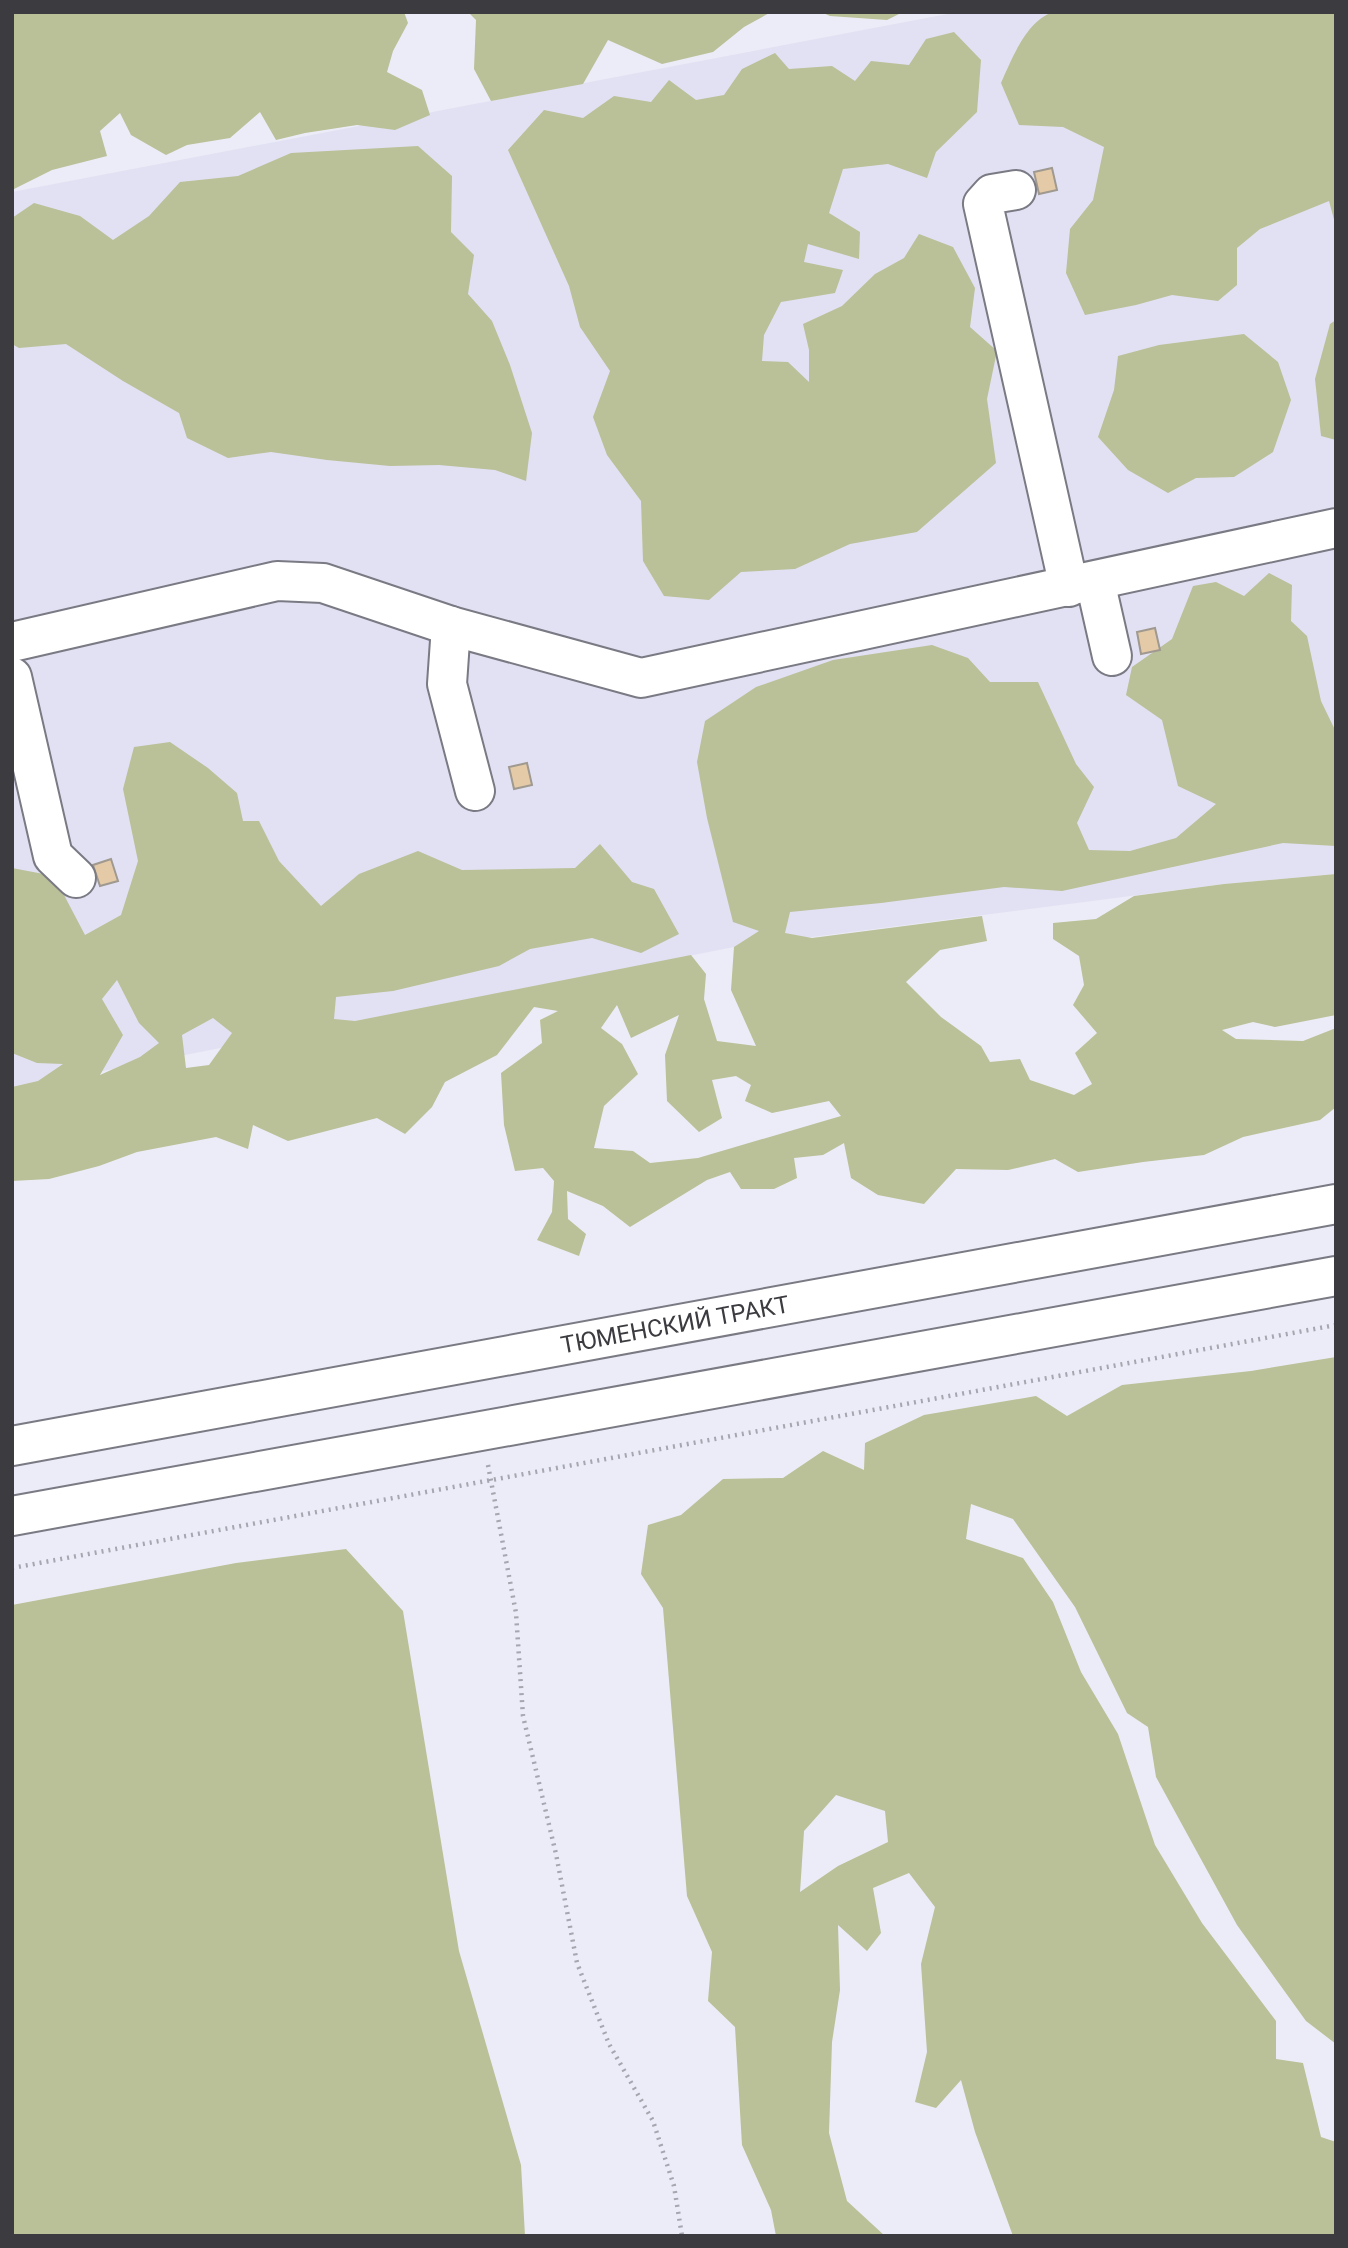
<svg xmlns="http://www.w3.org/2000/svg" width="1348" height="2248" font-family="Roboto,sans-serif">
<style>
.built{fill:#e1e1f3}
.forest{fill:#bac097;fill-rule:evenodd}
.building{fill:#e5caa7;stroke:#9f9990;stroke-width:2}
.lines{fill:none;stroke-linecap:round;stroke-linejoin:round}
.minor-casing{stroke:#7a7a84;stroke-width:42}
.major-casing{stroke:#7a7a84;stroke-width:42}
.path{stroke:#a5a6af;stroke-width:4.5;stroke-dasharray:2 5;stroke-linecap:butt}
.minor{stroke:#fff;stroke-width:38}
.major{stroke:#fff;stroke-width:38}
.labels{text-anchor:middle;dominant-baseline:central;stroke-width:7;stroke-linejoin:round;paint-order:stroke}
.street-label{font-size:24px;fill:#3b3b40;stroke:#fff}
</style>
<rect width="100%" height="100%" fill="#ebecf7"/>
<!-- built -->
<path class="built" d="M958 12H1336V874L1224 884 734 947 12 1089V192Z"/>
<!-- forest -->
<g class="forest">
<path d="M12 12H404L408 23 393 51 387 72 422 90 430 115 395 130 357 125 305 133 276 140 260 112 230 138 187 145 166 155 131 135 120 113 100 131 107 156 52 170 12 190Z"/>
<path d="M468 12H771L744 27 713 52 662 64 608 40 583 84 491 101 474 69 476 20Z"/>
<path d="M821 12H903L887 20 830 16Z"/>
<path d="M1053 12H1336V227L1329 201 1260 229 1237 248V285L1218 301 1172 295 1136 305 1085 315 1066 273 1070 229 1093 200 1104 147 1063 127 1019 125 1001 83C1012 59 1026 21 1053 12Z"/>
<path d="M954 32 981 60 977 112 936 152 927 178 888 164 843 169 829 213 860 232 859 259 808 244 804 262 843 270 835 293 781 302 764 335 762 361 788 362 809 382V350L803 324 842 306 875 274 904 258 919 234 953 247 975 288 970 327 997 351 987 399 996 463 917 532 850 544 795 569 741 572 709 600 664 596 643 561 641 501 607 455 593 417 610 371 580 327 569 286 508 150 544 110 583 118 614 96 651 102 669 80 696 100 724 95 742 69 775 53 789 69 832 66 855 81 871 61 909 65 926 39Z"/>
<path d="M418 146 452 176 451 232 474 255 468 294 492 321 510 365 532 433 526 481 495 470 439 465 390 466 327 460 271 452 228 458 187 438 179 413 123 381 66 344 19 348 12 344V218L34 203 80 216 113 240 149 216 180 182 238 176 291 153Z"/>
<path d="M1336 320V440L1321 436 1315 379 1330 324Z"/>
<path d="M1244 334 1278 362 1291 400 1273 452 1234 477 1196 478 1168 493 1128 470 1098 437 1114 390 1118 356 1159 345Z"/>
<path d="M1269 573 1292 585 1291 621 1307 636 1321 701 1336 732V846L1283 843 1062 891 1004 887 881 903 790 912 785 933 812 938 982 916 987 941 940 950 906 982 941 1017 981 1046 990 1062 1020 1059 1030 1080 1074 1095 1092 1084 1075 1053 1097 1033 1073 1005 1084 985 1079 956 1053 939V923L1096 919 1134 896 1224 884 1336 874V1015L1275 1027 1253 1022 1222 1030 1236 1039 1303 1041 1336 1028V1107L1320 1120 1243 1137 1204 1155 1143 1162 1078 1172 1055 1159 1008 1170 956 1169 924 1204 878 1195 851 1178 844 1143 823 1155 794 1158 797 1178 774 1189H741L730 1172 707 1180 630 1227 603 1206 567 1191 568 1219 586 1234 579 1256 537 1240 552 1212 554 1181 543 1168 515 1171 504 1125 501 1073 542 1043 540 1020 558 1011 534 1007 497 1055 445 1082 432 1107 405 1134 377 1118 288 1141 253 1125 248 1149 216 1137 137 1152 99 1166 49 1179 12 1181V1087L38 1081 63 1064 37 1063 12 1053V868L54 876 85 935 121 915 138 861 123 789 134 747 170 742 208 768 237 793 243 821H259L279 861 321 906 359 874 418 851 462 870 575 868 600 844 632 882 654 889 679 934 641 953 592 938 530 949 499 966 393 991 336 997 334 1019 355 1021 691 955 706 974 704 999 717 1041 756 1046 731 990 734 947 759 931 733 922 707 818 697 762 705 721 756 687 833 660 932 645 968 658 990 682H1038L1076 764 1094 787 1077 823 1089 850 1130 851 1176 838 1216 804 1178 786 1162 720 1126 695 1132 667 1172 639 1193 586 1216 582 1244 596ZM117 980 139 1023 159 1043 140 1057 100 1075 123 1035 102 999ZM617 1005 631 1038 679 1015 665 1055 667 1101 699 1132 722 1118 712 1080 736 1076 751 1085 745 1101 772 1113 829 1101 841 1116 698 1158 650 1163 633 1151 594 1148 604 1106 638 1074 622 1044 601 1028ZM213 1018 232 1033 209 1065 186 1068 182 1035Z"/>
<path d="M1336 1357V2044L1306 2021 1237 1925 1156 1777 1148 1727 1127 1713 1075 1607 1013 1519 971 1504 966 1539 1023 1558 1053 1602 1081 1672 1118 1734 1155 1845 1202 1923 1276 2021V2059L1303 2063 1321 2137 1336 2142V2236H1013L975 2132 961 2080 936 2108 915 2102 927 2052 921 1964 935 1907 909 1873 873 1888 881 1933 867 1951 838 1925 840 1990 832 2042 829 2133 847 2201 885 2236H776L771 2210 742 2145 735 2027 708 2001 712 1952 687 1896 663 1608 641 1574 648 1525 681 1515 723 1479 783 1478 823 1451 864 1470 865 1443 924 1415 1036 1396 1067 1416 1122 1385 1251 1371ZM836 1795 885 1811 888 1842 838 1866 800 1892 804 1831Z"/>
<path d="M346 1549 403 1611 459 1951 521 2165 525 2236H12V1605L236 1563Z"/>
</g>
<!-- building -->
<g class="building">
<path d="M1052 168 1057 190 1039 194 1034 172Z"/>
<path d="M1155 628 1160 650 1141 654 1137 632Z"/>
<path d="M527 763 532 785 514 789 509 767Z"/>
<path d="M111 859 118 881 100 886 93 865Z"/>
</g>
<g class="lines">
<!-- minor casing -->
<g class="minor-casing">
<g id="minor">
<path d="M1016 190 992 194 983 204 1069 587"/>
<path d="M1095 581 1112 656"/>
<path d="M451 626 447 684 475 791"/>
<path d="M12 642 277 581 323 583 451 626 641 678 1336 528"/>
<path d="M12 677 53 856 76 878"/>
</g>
</g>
<!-- major casing -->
<g class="major-casing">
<g id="major">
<path id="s1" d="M12 1446 1336 1204"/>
<path d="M12 1516 1336 1276"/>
</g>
</g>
<!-- path -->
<g class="path">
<path d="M488 1465 516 1613 523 1716 556 1854 577 1963 609 2044 653 2121 674 2186 682 2236"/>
<path d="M12 1568 1336 1325"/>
</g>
<!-- minor -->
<use href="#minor" class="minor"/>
<!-- major -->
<use href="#major" class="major"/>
</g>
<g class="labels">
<!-- street labels -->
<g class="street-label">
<text stroke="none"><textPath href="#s1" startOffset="674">ТЮМЕНСКИЙ ТРАКТ</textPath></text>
</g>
</g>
<!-- border -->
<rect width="1348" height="2248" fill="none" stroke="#3b3b40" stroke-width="28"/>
</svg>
